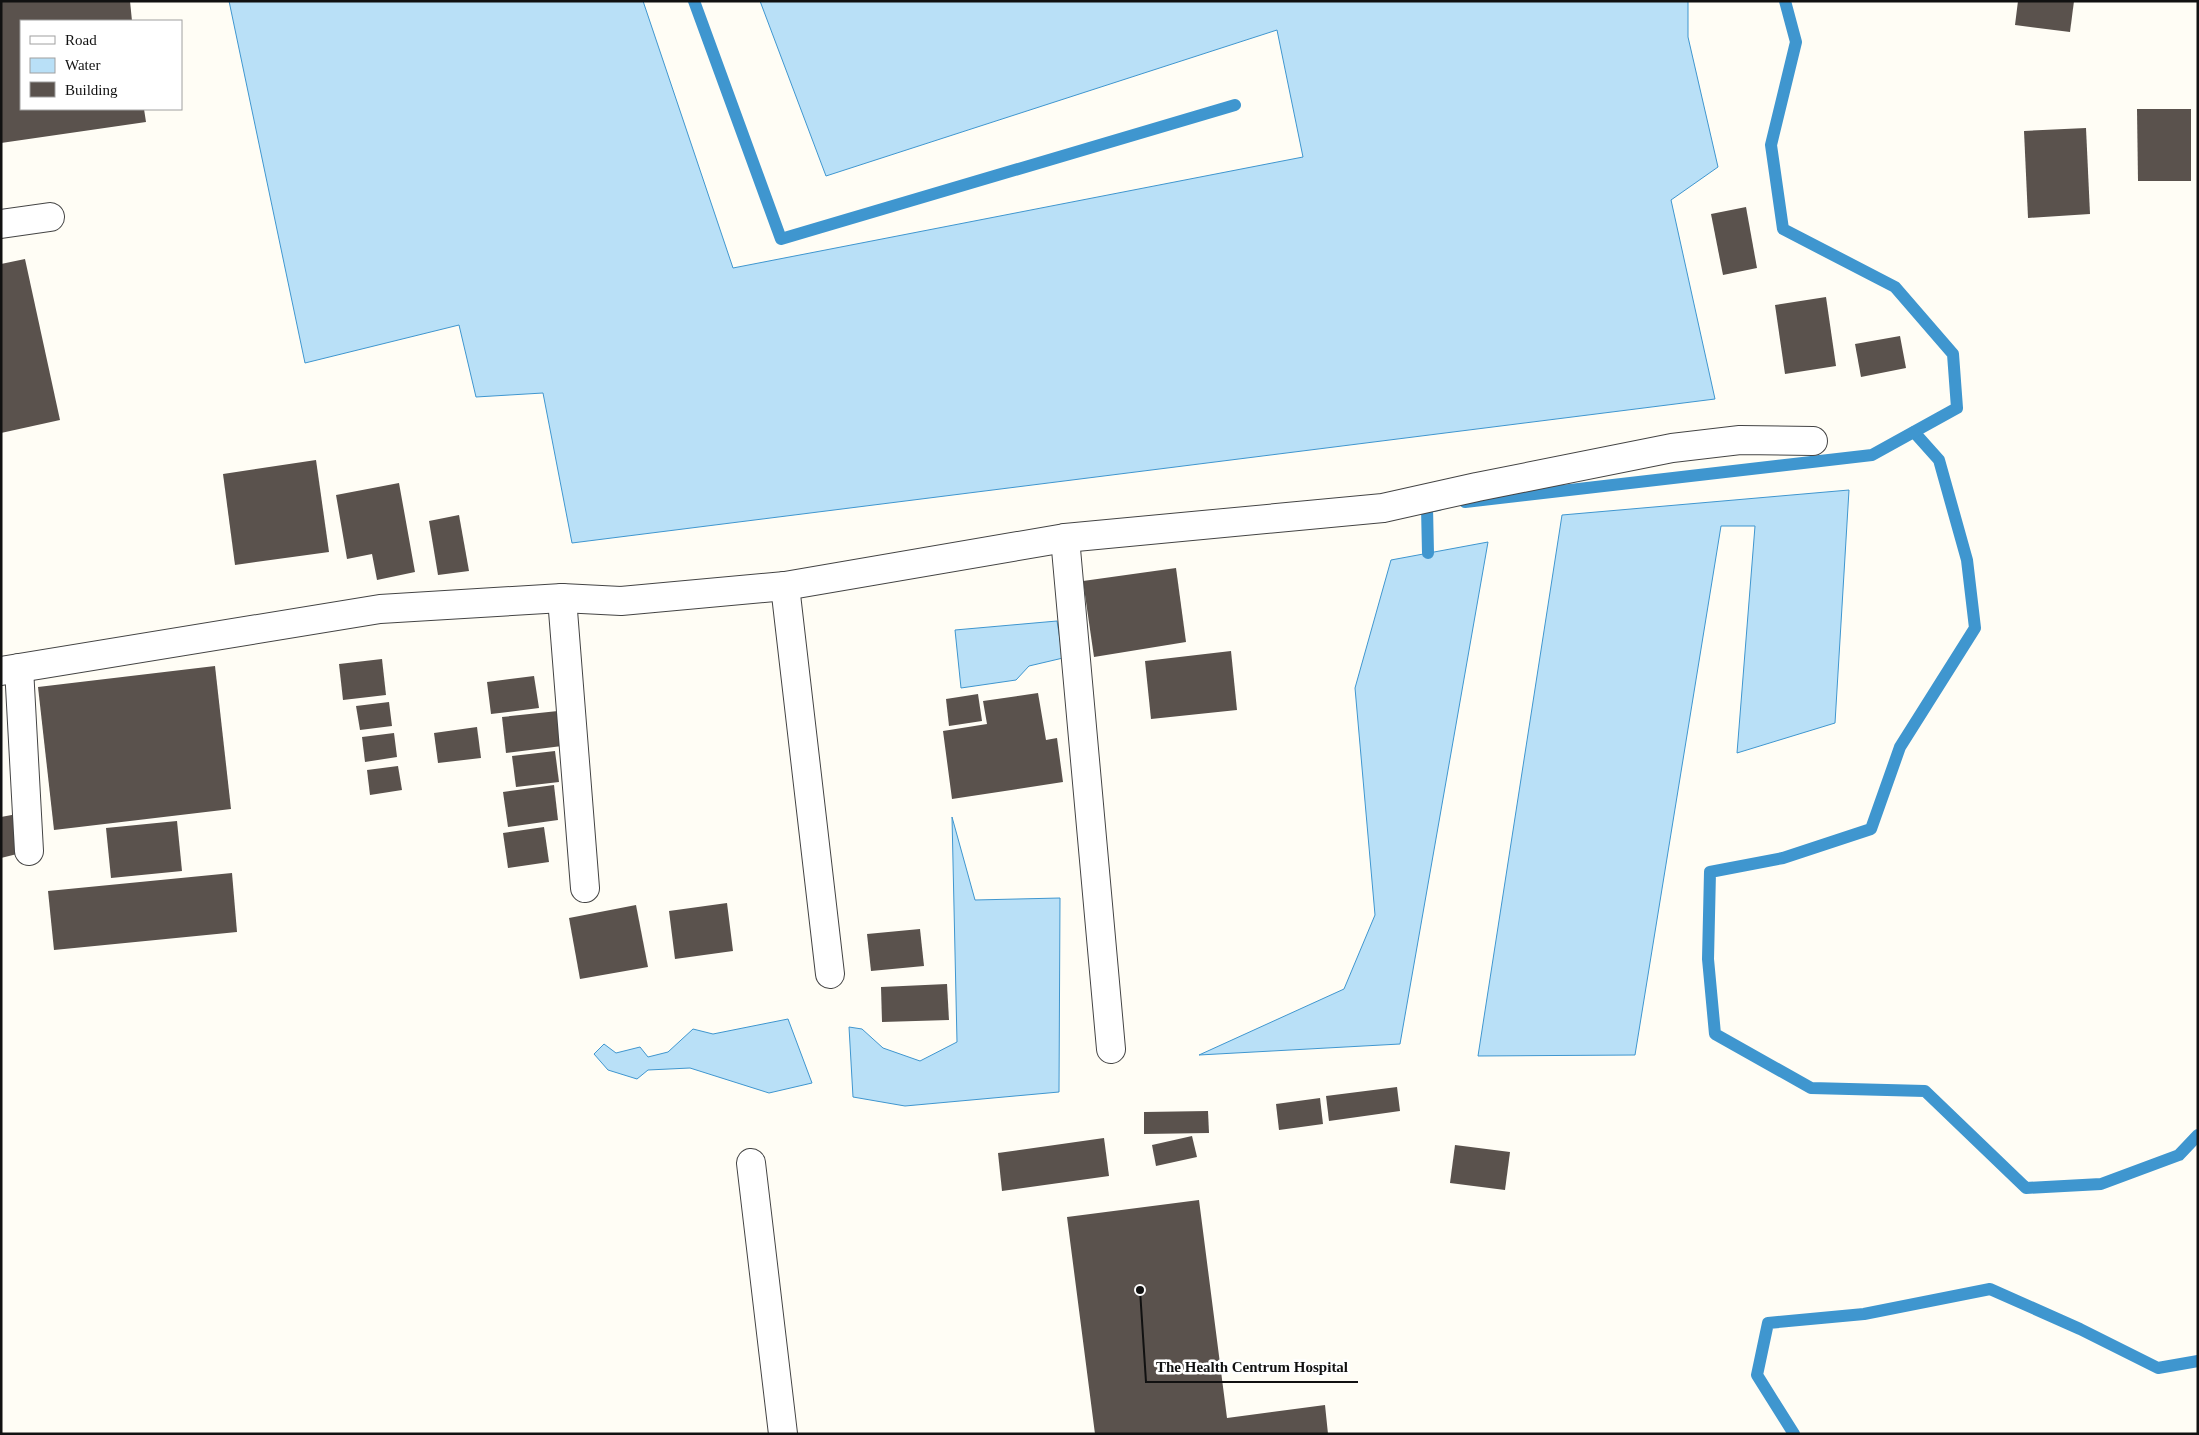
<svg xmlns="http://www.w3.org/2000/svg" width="2199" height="1435" font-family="Georgia,serif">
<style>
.water{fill:#b9e0f7;stroke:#3f96cf}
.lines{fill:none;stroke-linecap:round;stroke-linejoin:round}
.stream{stroke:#3f96cf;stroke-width:12}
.building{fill:#5a524d}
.minor-casing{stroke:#444;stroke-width:30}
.minor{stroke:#fff;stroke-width:28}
.leader{fill:none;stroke:#111;stroke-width:2}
.callout-dot{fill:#111;stroke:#fff;stroke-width:2}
.callout-label{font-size:15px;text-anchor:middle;font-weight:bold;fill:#111;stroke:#fff;stroke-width:5;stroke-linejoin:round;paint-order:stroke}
</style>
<rect width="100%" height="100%" fill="#fffdf5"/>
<!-- water -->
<g class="water">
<path d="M229 1H643L733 268 1303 157 1277 30 826 176 760 1H1688V37L1718 167 1671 200 1715 399 572 543 543 393 476 397 459 325 305 363Z"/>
<path d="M1849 490 1835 723 1737 753 1755 526H1721L1635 1055 1478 1056 1562 515Z"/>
<path d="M1488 542 1400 1044 1199 1055 1344 989 1375 915 1355 688 1391 560Z"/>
<path d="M1057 621 1063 658 1029 666 1016 680 961 688 955 630Z"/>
<path d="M952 817 975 900 1060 898 1059 1092 905 1106 853 1097 849 1027 862 1029 883 1048 920 1061 957 1042Z"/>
<path d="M788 1019 812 1083 769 1093 690 1068 648 1070 637 1079 608 1070 594 1054 604 1044 616 1053 640 1047 648 1057 668 1052 693 1029 713 1034Z"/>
</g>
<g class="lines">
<!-- stream -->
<g class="stream">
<path d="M694 1 781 239 1235 105"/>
<path d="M1914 432 1939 460 1967 560 1975 628 1900 747 1871 829 1783 858 1710 872 1708 959 1715 1034 1811 1088 1925 1091 2026 1188 2101 1184 2179 1155 2198 1135"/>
<path d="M1465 502 1872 455 1957 408 1953 354 1895 287 1783 229 1771 145 1796 42 1785 1"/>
<path d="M1428 553 1427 507 1438 505"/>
<path d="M1794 1434 1757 1375 1768 1323 1864 1314 1990 1289 2080 1329 2158 1368 2198 1361"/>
</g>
</g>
<!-- building -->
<g class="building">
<path d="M1 1H130L132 21H21V109H144L146 122 1 143Z"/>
<path d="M2018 1H2074L2070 32 2015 25Z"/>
<path d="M2137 109H2191V181H2138Z"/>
<path d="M2086 128 2090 214 2028 218 2024 131Z"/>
<path d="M1746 207 1757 268 1723 275 1711 214Z"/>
<path d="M25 259 60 420 1 433V264Z"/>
<path d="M1826 297 1836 366 1785 374 1775 305Z"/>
<path d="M1900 336 1906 368 1861 377 1855 344Z"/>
<path d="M316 460 329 552 235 565 223 474Z"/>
<path d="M399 483 415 572 377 580 372 554 347 559 336 495Z"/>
<path d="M459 515 469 571 438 575 429 521Z"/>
<path d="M1176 568 1186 642 1094 657 1083 581Z"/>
<path d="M1231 651 1237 710 1151 719 1145 661Z"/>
<path d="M382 659 386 695 343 700 339 664Z"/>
<path d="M215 666 231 809 54 830 38 687Z"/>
<path d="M534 676 539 708 491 714 487 682Z"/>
<path d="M1038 693 1046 740 1057 738 1063 782 952 799 943 731 987 724 983 701Z"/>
<path d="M978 694 982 721 949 726 946 699Z"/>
<path d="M389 702 392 726 360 730 356 706Z"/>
<path d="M558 711 562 746 506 753 502 717Z"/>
<path d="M477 727 481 758 438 763 434 733Z"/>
<path d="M394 733 397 757 365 762 362 737Z"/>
<path d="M555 751 559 782 516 787 512 756Z"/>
<path d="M398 766 402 790 370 795 367 770Z"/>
<path d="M554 785 558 820 508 827 503 792Z"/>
<path d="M17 814 25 852 1 858V817Z"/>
<path d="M177 821 182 871 111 878 106 828Z"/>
<path d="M544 827 549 862 508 868 503 833Z"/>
<path d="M232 873 237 932 54 950 48 891Z"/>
<path d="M727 903 733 951 675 959 669 911Z"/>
<path d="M636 905 648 967 580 979 569 918Z"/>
<path d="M920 929 924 966 871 971 867 934Z"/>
<path d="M947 984 949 1020 882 1022 881 987Z"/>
<path d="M1397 1087 1400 1111 1329 1121 1326 1096Z"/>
<path d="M1320 1098 1323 1124 1279 1130 1276 1104Z"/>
<path d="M1208 1111 1209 1133 1144 1134V1112Z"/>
<path d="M1192 1136 1197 1157 1156 1166 1152 1145Z"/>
<path d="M1104 1138 1109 1176 1002 1191 998 1153Z"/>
<path d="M1455 1145 1510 1152 1505 1190 1450 1183Z"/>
<path d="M1199 1200 1227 1418 1325 1405 1328 1434H1095L1067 1217Z"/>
</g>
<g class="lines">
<!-- minor casing -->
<g class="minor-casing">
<g id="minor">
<path d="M1 224 50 217"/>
<path d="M1065 538 1111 1049"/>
<path d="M785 586 830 974"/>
<path d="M562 598 585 888"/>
<path d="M19 668 29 851"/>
<path d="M1 671 380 609 562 598 621 601 785 586 1065 538 1383 508 1477 487 1672 448 1740 440 1813 441"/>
<path d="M751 1163 783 1434"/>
</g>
</g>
<!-- minor -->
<use href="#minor" class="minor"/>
</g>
<!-- callouts -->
<path class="leader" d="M1140 1290L1146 1382H1358"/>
<circle class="callout-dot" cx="1140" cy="1290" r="5"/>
<g class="callout-label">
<text x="1252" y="1372">The Health Centrum Hospital</text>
</g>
<!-- border -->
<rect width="2199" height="1435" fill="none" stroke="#111111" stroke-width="5"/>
<!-- legend -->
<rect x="20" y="20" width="162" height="90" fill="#ffffff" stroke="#a0a0a0"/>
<rect x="30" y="36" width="25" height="8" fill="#ffffff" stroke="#a0a0a0"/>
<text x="65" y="45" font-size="15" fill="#111111">Road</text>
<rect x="30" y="58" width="25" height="15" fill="#b9e0f7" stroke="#a0a0a0"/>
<text x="65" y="70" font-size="15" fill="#111111">Water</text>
<rect x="30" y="82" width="25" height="15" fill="#5a524d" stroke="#a0a0a0"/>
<text x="65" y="95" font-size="15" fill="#111111">Building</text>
</svg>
